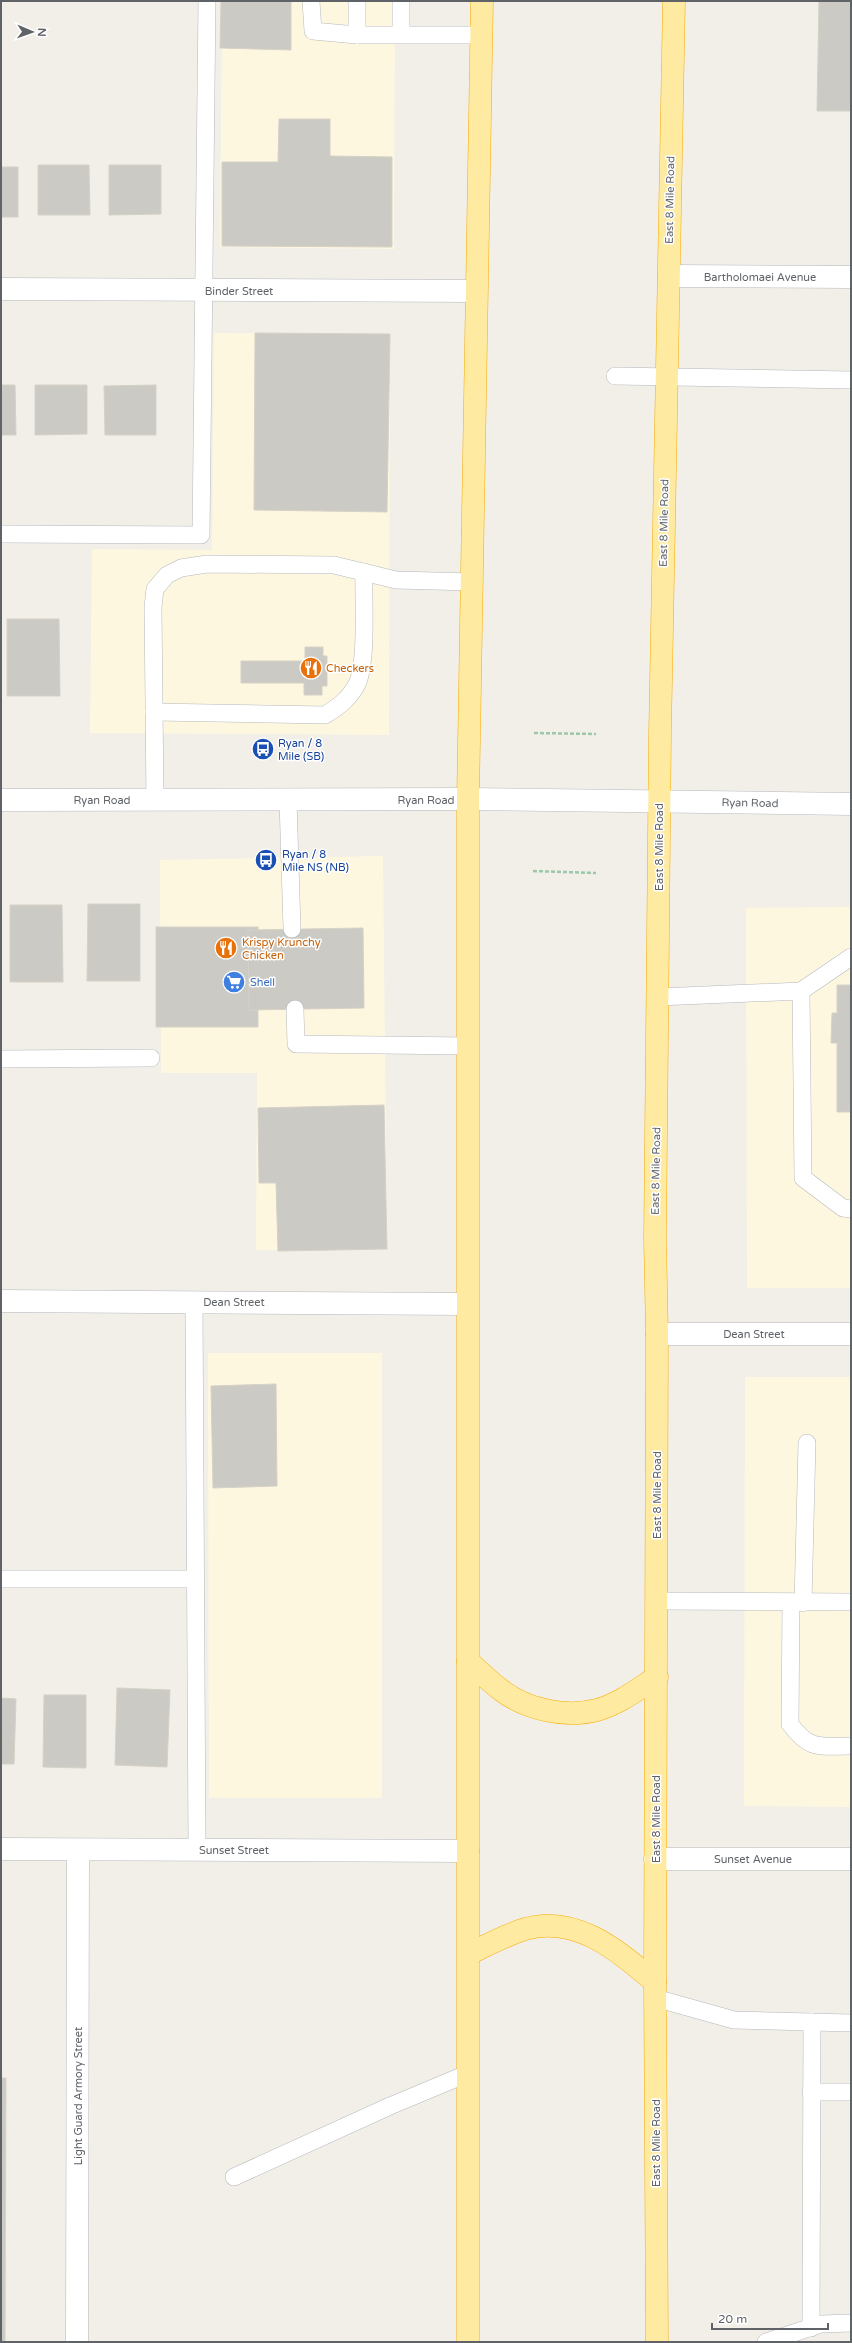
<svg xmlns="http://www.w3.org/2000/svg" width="852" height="2343" font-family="'Varela Round',sans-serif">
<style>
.commercial{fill:#fef7e0}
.building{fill:#cccac5;stroke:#d6d1c6}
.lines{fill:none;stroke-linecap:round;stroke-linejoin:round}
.service-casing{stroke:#b5b8bc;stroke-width:18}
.minor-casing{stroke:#b5b8bc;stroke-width:23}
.tertiary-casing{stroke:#b5b8bc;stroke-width:23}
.secondary-casing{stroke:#b6babf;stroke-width:23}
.trunk-casing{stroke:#f9ab00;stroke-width:23}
.path{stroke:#9cc7a9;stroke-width:2.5;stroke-dasharray:4 2;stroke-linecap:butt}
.service{stroke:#fff;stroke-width:17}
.minor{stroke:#fff;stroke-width:22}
.tertiary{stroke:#fff;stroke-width:22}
.secondary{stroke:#fff;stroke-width:22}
.trunk{stroke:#feeaa1;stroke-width:22}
.labels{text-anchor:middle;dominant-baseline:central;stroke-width:3;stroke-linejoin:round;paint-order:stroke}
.street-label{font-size:11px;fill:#5f6368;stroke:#fff}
.food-label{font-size:11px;fill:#c56008;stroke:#fff;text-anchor:start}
.transit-label{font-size:11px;fill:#164399;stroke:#fff;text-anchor:start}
.shop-label{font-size:11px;fill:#366cbe;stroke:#fff;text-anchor:start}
</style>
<rect width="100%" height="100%" fill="#f1efe8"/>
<!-- commercial -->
<g class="commercial">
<path d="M222 1H395L394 249 220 247Z"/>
<path d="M214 333 390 334 389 735 90 733 92 549 212 550Z"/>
<path d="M383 856 387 1249 256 1250 257 1073H161L160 860Z"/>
<path d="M851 907V1288H747L746 908Z"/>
<path d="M208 1353H382V1798H209Z"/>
<path d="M745 1377H851V1807L744 1806Z"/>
</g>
<!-- building -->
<g class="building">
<path d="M221 1H291V50L220 48Z"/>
<path d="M819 1H851V111H817Z"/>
<path d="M279 119H330V156L392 157V247L222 246V162H278Z"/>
<path d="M38 165H89L90 215H38Z"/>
<path d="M109 165H161V214L109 215Z"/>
<rect x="1" y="167" width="17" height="50"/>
<path d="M255 333 390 334 387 512 254 510Z"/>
<path d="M1 385H15L16 435H1Z"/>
<path d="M35 385H87V434L35 435Z"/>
<path d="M156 385V435H105L104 386Z"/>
<path d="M7 619H59L60 696H7Z"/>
<path d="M305 647H323V656H327V686H322V695H304V683H241V661H305Z"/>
<path d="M88 904H140V981H87Z"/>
<path d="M10 905H62L63 982H10Z"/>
<rect x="156" y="927" width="102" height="100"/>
<path d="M363 928 364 1008 249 1010 248 930Z"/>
<path d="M837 985H851V1112H837V1043H831L832 1013H837Z"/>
<path d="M384 1105 387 1249 278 1251 276 1183H259L258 1108Z"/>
<path d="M276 1384 277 1486 213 1488 211 1386Z"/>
<path d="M117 1688 170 1690 167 1767 115 1765Z"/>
<path d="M44 1695H86V1768L43 1767Z"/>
<path d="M1 1698 16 1699 14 1764H1Z"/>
<path d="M1 2078H6L5 2342H1Z"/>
</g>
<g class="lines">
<!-- service casing -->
<g class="service-casing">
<g id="service">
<path d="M311 1 313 31 357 35"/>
<path d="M357 1V35H481"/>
<path d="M401 34V1"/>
<path d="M615 376 851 380"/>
<path d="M1 534 201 535 207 1"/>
<path d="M154 712 325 715C338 707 348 700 356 686 368 665 363 598 364 572"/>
<path d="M155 800 153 607 155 589 167 575 181 568 207 564 334 565 396 580 472 582"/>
<path d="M288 800 292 929"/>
<path d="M851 957 801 991 803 1178 843 1208 851 1209"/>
<path d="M658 997 801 991"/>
<path d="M295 1009 296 1044 468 1046"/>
<path d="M1 1059 151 1058"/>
<path d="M194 1302 197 1850"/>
<path d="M1 1579H195"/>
<path d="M657 1601 851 1602"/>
<path d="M791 1602 790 1724C810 1751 820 1746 851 1746"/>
<path d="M803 1603 807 1443"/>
<path d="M655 1998 734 2020 851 2023"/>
<path d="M811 2092H851"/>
<path d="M234 2177 390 2106 469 2073"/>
<path d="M811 2328 812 2022"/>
<path d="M766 2342 821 2324 851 2323"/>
</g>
</g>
<!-- minor casing -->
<g class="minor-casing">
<g id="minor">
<path d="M669 276 851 277"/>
<path d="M1 289 476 291"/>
<path d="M1 1301 467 1304"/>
<path d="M657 1334H851"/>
<path d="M1 1849 468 1851"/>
<path d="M655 1859H851"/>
<path d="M77 2342 78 1850"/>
</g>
</g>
<!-- tertiary casing -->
<g class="tertiary-casing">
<path id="tertiary" d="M1 800 468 799"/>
</g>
<!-- secondary casing -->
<g class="secondary-casing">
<path id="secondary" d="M468 799 851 804"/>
</g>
<!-- trunk casing -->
<g class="trunk-casing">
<g id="trunk">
<path d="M468 1661C479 1671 489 1681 501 1690 527 1710 566 1718 597 1710 619 1704 638 1689 657 1677"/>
<path d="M469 1954C487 1945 506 1935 525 1929 577 1914 619 1952 655 1982"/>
<path d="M468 2342V799L482 1"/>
<path d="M657 2342 655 1982 657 1334 655 1239 660 734 674 1"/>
</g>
</g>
<!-- path -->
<g class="path">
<path d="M534 733 596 734"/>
<path d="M533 871 596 873"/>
</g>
<!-- service -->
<use href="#service" class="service"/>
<!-- minor -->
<use href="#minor" class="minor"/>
<!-- tertiary -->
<use href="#tertiary" class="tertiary"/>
<!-- secondary -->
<use href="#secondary" class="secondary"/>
<!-- trunk -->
<use href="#trunk" class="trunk"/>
</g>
<!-- icons -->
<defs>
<g id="restaurant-disc" transform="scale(1.15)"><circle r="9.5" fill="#e8710a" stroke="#fff"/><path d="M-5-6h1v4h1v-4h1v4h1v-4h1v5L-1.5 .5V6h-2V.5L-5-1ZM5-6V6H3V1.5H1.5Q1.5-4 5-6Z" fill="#fff"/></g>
<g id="bus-disc" transform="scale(1.15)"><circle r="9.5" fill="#1a4fb4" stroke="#fff"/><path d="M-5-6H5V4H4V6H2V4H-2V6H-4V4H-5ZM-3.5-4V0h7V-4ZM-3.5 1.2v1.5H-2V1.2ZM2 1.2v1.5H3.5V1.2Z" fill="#fff"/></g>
<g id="supermarket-disc" transform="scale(1.15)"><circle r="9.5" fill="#3f7fe0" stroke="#fff"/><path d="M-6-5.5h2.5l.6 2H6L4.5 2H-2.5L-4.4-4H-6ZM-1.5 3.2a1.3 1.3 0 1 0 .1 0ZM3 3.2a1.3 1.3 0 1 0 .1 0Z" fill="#fff"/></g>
</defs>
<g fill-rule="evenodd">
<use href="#restaurant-disc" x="311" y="668"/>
<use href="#bus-disc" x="263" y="749"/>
<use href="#bus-disc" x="266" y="860"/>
<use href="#restaurant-disc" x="226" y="948"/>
<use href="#supermarket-disc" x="234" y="982"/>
</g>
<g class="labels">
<!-- street labels -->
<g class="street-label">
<text transform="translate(670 200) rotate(-89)">East 8 Mile Road</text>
<text x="760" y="277">Bartholomaei Avenue</text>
<text x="239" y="291">Binder Street</text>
<text transform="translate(664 523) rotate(-89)">East 8 Mile Road</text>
<text x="102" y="800">Ryan Road</text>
<text x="426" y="800">Ryan Road</text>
<text transform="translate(750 803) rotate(1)">Ryan Road</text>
<text transform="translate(659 847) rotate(-90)">East 8 Mile Road</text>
<text transform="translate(656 1171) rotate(-89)">East 8 Mile Road</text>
<text x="234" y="1302">Dean Street</text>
<text x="754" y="1334">Dean Street</text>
<text transform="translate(657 1495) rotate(-90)">East 8 Mile Road</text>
<text transform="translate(656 1819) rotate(-90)">East 8 Mile Road</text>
<text x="234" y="1850">Sunset Street</text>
<text x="753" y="1859">Sunset Avenue</text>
<text transform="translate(78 2096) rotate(-90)">Light Guard Armory Street</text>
<text transform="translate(656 2143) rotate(-90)">East 8 Mile Road</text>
</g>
<!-- food labels -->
<g class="food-label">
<text x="326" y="668">Checkers</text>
<text x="242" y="942">Krispy Krunchy<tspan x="242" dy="13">Chicken</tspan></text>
</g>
<!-- transit labels -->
<g class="transit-label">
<text x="278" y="743">Ryan / 8<tspan x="278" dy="13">Mile (SB)</tspan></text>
<text x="282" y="854">Ryan / 8<tspan x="282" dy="13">Mile NS (NB)</tspan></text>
</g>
<!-- shop labels -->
<g class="shop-label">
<text x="250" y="982">Shell</text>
</g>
</g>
<!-- border -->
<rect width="852" height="2343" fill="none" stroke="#5f6368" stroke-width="4"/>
<!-- north arrow -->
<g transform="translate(32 32) rotate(92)" stroke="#ffffff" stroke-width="3" paint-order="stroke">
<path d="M0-3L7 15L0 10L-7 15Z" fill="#5f6368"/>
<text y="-6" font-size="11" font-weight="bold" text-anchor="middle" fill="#5f6368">N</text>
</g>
<!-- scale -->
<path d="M712 2323v6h116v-6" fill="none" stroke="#5f6368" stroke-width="2"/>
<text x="718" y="2323" font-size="12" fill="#5f6368" stroke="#ffffff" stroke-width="3" paint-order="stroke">20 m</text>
</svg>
